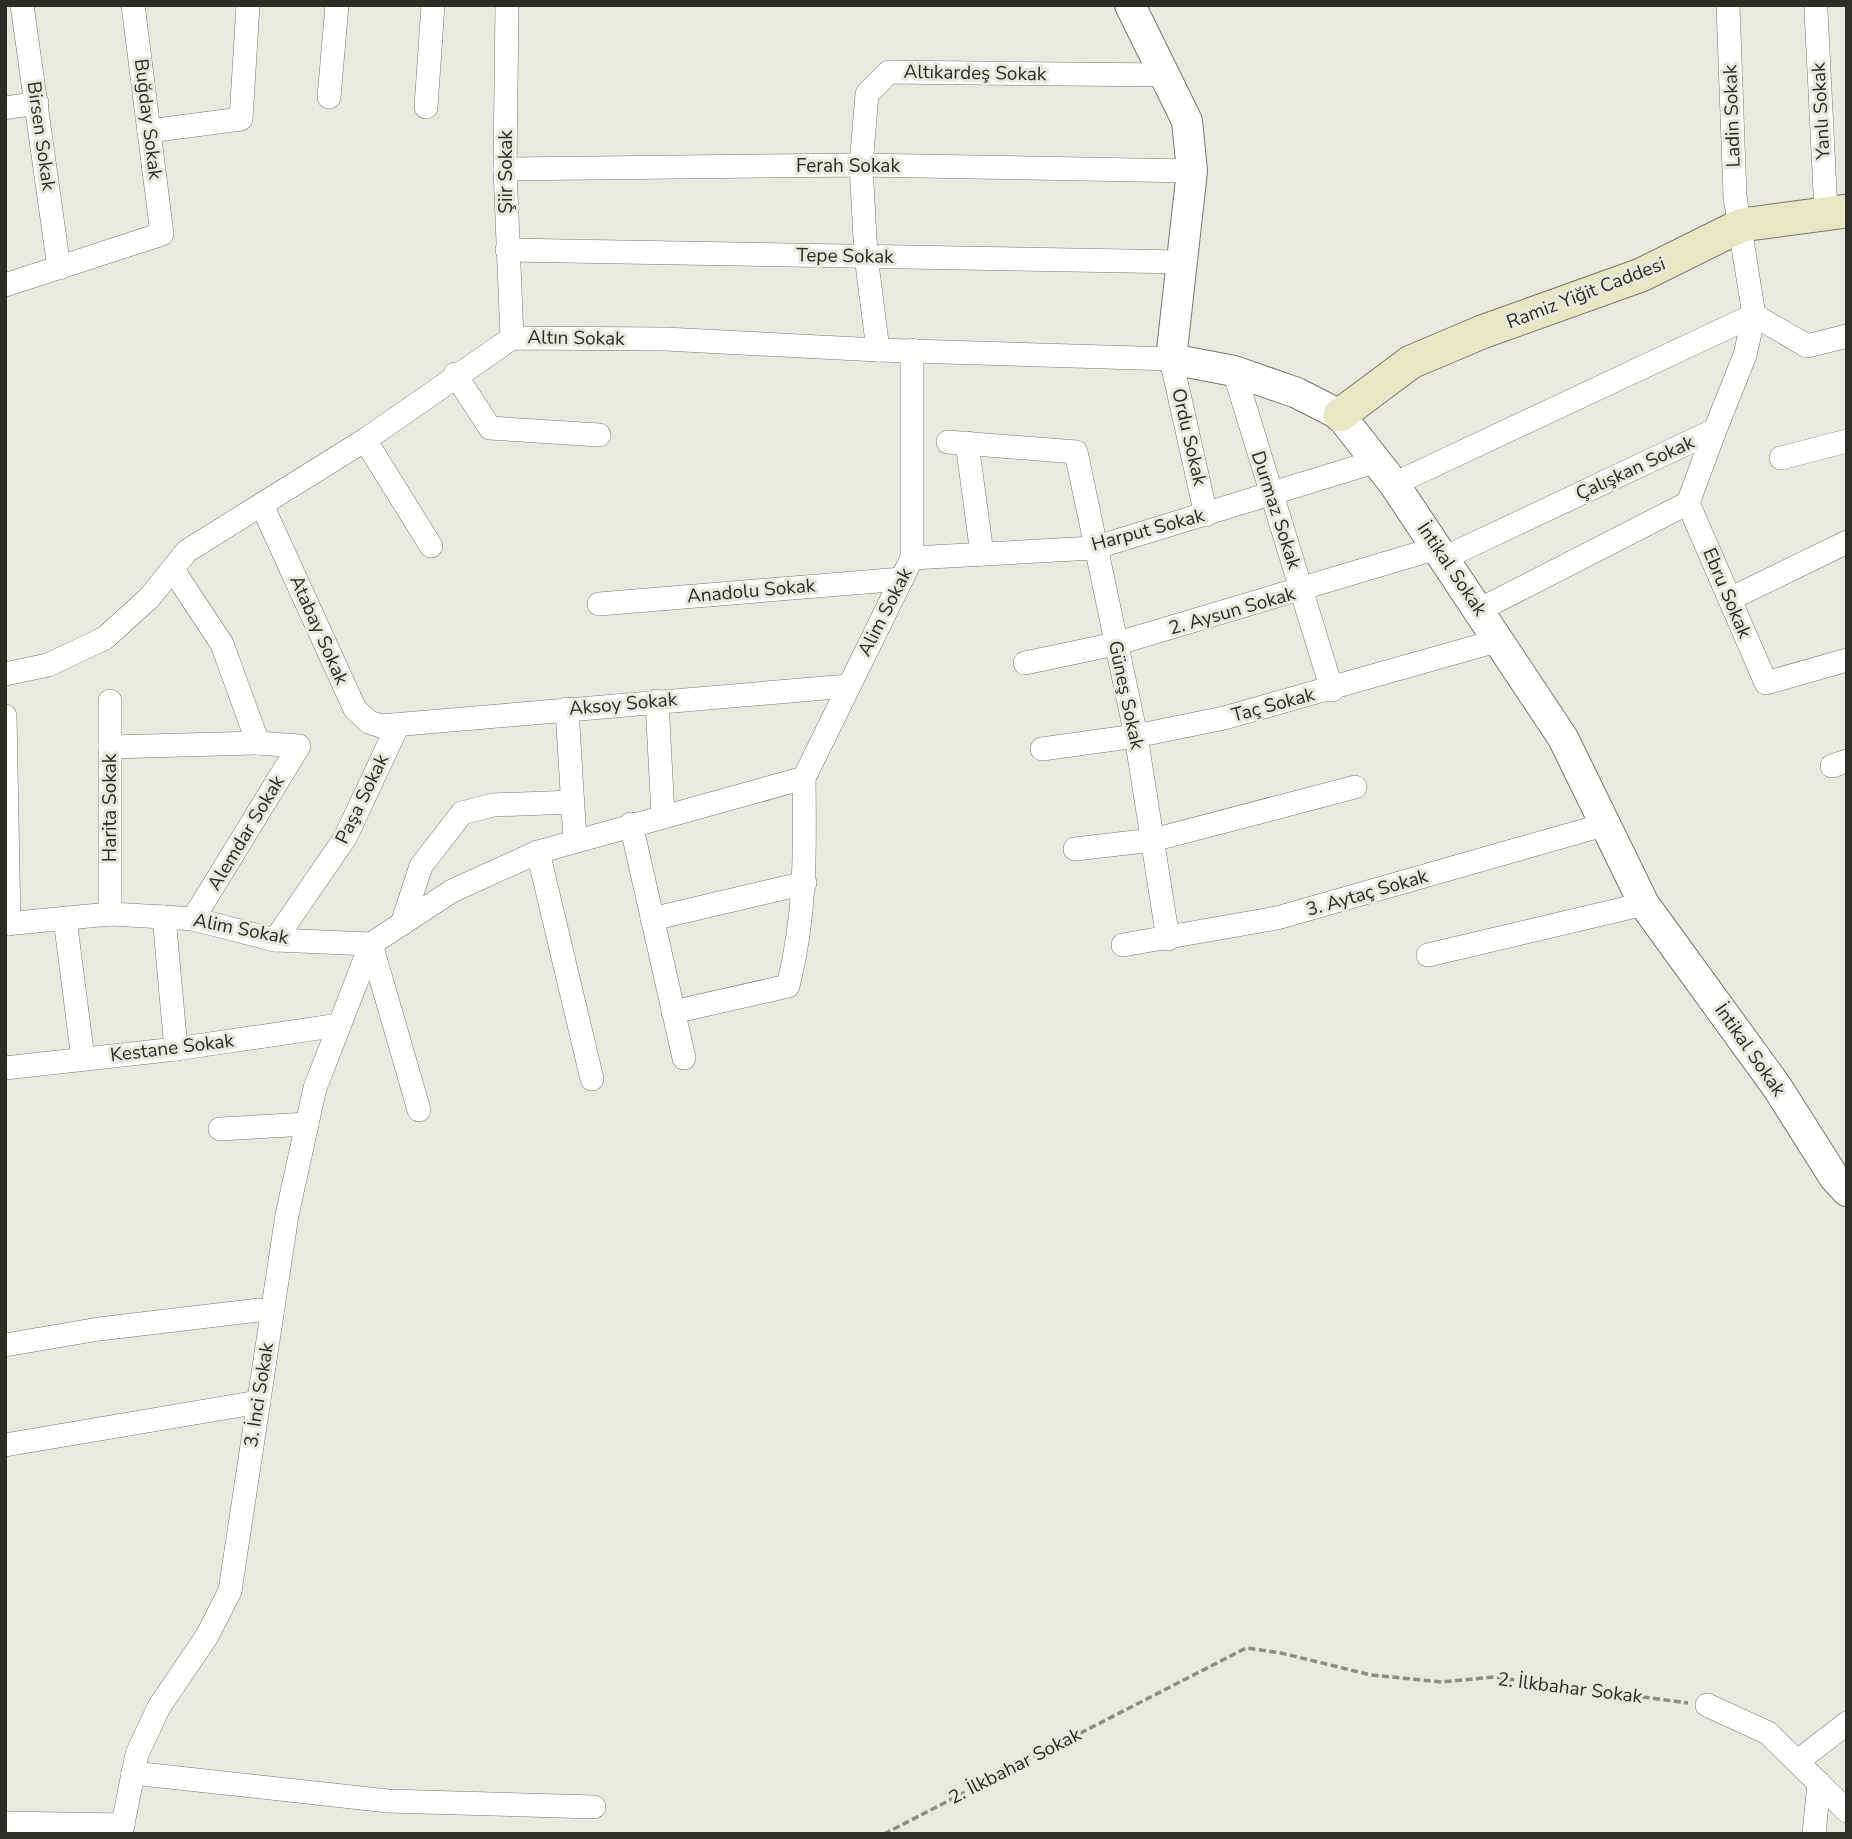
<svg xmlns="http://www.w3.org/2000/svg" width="1852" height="1839" font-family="'Nunito Sans',sans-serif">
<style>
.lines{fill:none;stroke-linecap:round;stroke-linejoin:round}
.minor-casing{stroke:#787870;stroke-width:24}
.tertiary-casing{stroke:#787870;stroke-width:32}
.secondary-casing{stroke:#787870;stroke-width:35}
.path{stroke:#8b8c85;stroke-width:3.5;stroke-dasharray:7 3.5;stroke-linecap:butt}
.minor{stroke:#fff;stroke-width:23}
.tertiary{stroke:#fff;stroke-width:30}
.secondary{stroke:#e7e7c4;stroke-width:33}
.labels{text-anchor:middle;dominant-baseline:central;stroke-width:6;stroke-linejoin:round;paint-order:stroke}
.street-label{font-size:19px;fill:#2c2c28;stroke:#e8e9df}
</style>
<rect width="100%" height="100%" fill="#e8e9df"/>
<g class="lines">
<!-- minor casing -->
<g class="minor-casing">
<g id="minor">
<path d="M22 5 59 268"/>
<path d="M507 5 505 169 512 338"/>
<path d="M1816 10 1826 212"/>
<path d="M329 97 337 5"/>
<path d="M426 107 433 5"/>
<path d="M5 108 37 103"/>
<path d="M149 131 241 119 248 5"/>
<path d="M505 169 861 165 1192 171"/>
<path d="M507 250 1183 262"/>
<path d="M5 285 162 234 133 5"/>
<path d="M878 350 866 256 861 165 867 94 889 72 1164 75"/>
<path d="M1234 371 1332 690"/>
<path d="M455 374 490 428 599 435"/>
<path d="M365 440 431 546"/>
<path d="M948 442 1076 452 1136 736 1168 939"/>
<path d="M967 443 982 554"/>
<path d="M1781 458 1847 441"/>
<path d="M1394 484 1754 315 1807 346 1847 336"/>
<path d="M1688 503 1766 683 1847 660"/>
<path d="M262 505 355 709 369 722 381 726 848 686"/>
<path d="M912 558 1094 548 1377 461"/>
<path d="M1444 558 1715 430 1745 355 1754 315 1735 197 1728 5"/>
<path d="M1730 599 1847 542"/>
<path d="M599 604 902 579"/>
<path d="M1479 610 1688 503 1715 430"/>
<path d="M1025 663 1115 644 1437 548"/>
<path d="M5 674 48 665 105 638 149 598 187 551 365 440 512 338 665 339 878 350 1171 359 1206 515"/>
<path d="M110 701V914"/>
<path d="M657 701 663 816"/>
<path d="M567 709 575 841"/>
<path d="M5 716 9 924"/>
<path d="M110 747 258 743 222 644 173 570"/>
<path d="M1042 749 1136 736 1224 718 1500 640"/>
<path d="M1832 766 1847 761"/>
<path d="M631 824 684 1058"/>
<path d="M1075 849 1153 840 1355 787"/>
<path d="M538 852 592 1079"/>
<path d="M164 917 176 1049"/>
<path d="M65 919 83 1059"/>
<path d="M193 919 299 746 258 743"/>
<path d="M652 919 805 883"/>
<path d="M5 924 110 914 164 917 193 919 275 940 371 944 452 891 538 852 804 778 912 558V350"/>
<path d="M402 924 421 866 462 813 493 805 573 802"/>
<path d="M275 940 345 838 398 725"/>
<path d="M371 944 419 1110"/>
<path d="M1123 945 1277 918 1607 824"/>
<path d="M1428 955 1644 904"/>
<path d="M673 1012 788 986C806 916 805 849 804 778"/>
<path d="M5 1068 176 1049 339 1025"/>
<path d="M220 1129 307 1124"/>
<path d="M5 1345 99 1329 259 1310 272 1312"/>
<path d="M5 1445 259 1402"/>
<path d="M1707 1705 1768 1733 1847 1811"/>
<path d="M1798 1761 1847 1723"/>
<path d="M133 1773 388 1801 594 1807"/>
<path d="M5 1823 123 1825"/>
<path d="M121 1834 137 1754 159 1707 207 1636 230 1591 287 1215 307 1124 315 1088 371 944"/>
<path d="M1814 1834 1819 1783"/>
</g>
</g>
<!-- tertiary casing -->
<g class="tertiary-casing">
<path id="tertiary" d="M1130 5 1187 121 1192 171 1171 359 1234 371 1297 393 1340 415 1394 484 1563 738 1644 904 1777 1087 1834 1177 1847 1191"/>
</g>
<!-- secondary casing -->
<g class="secondary-casing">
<path id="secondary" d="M1340 415 1411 362 1482 332 1641 275 1742 225 1847 211"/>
</g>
<!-- path -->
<path class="path" d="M884 1834 1246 1648 1281 1653 1371 1675 1442 1682 1494 1677 1688 1703"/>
<!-- minor -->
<use href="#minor" class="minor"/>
<!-- tertiary -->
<use href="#tertiary" class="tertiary"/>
<!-- secondary -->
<use href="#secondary" class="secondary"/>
</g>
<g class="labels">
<!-- street labels -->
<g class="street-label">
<text transform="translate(975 73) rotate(1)">Altıkardeş Sokak</text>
<text transform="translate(1821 111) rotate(-93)">Yanlı Sokak</text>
<text transform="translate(1732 116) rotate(-92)">Ladin Sokak</text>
<text transform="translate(148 119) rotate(83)">Buğday Sokak</text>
<text transform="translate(41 136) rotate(82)">Birsen Sokak</text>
<text x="848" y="166">Ferah Sokak</text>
<text transform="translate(506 172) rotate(-90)">Şiir Sokak</text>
<text transform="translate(845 256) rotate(1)">Tepe Sokak</text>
<text transform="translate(1586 293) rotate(-21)">Ramiz Yiğit Caddesi</text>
<text transform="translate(576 338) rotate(1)">Altın Sokak</text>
<text transform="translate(1189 437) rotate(77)">Ordu Sokak</text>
<text transform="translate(1635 468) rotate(-25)">Çalışkan Sokak</text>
<text transform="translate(1276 510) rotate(72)">Durmaz Sokak</text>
<text transform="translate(1148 530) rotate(-15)">Harput Sokak</text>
<text transform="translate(1452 569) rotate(56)">İntikal Sokak</text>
<text transform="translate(751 591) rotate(-5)">Anadolu Sokak</text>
<text transform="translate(1727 593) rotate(67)">Ebru Sokak</text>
<text transform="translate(1232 611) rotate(-16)">2. Aysun Sokak</text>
<text transform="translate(885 612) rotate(-63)">Alim Sokak</text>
<text transform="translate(319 630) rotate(66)">Atabay Sokak</text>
<text transform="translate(1126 695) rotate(78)">Güneş Sokak</text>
<text transform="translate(623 704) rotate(-5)">Aksoy Sokak</text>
<text transform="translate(1273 705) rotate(-15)">Taç Sokak</text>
<text transform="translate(362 799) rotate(-64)">Paşa Sokak</text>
<text transform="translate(110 808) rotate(-90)">Harita Sokak</text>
<text transform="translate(246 833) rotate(-59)">Alemdar Sokak</text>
<text transform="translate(1367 893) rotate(-16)">3. Aytaç Sokak</text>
<text transform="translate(241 929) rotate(11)">Alim Sokak</text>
<text transform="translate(172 1048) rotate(-7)">Kestane Sokak</text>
<text transform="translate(1750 1050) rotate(55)">İntikal Sokak</text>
<text transform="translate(259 1395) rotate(-81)">3. İnci Sokak</text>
<text transform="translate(1570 1688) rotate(7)">2. İlkbahar Sokak</text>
<text transform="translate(1015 1766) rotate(-27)">2. İlkbahar Sokak</text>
</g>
</g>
<!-- border -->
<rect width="1852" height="1839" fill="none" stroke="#2c2c28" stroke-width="14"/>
</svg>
